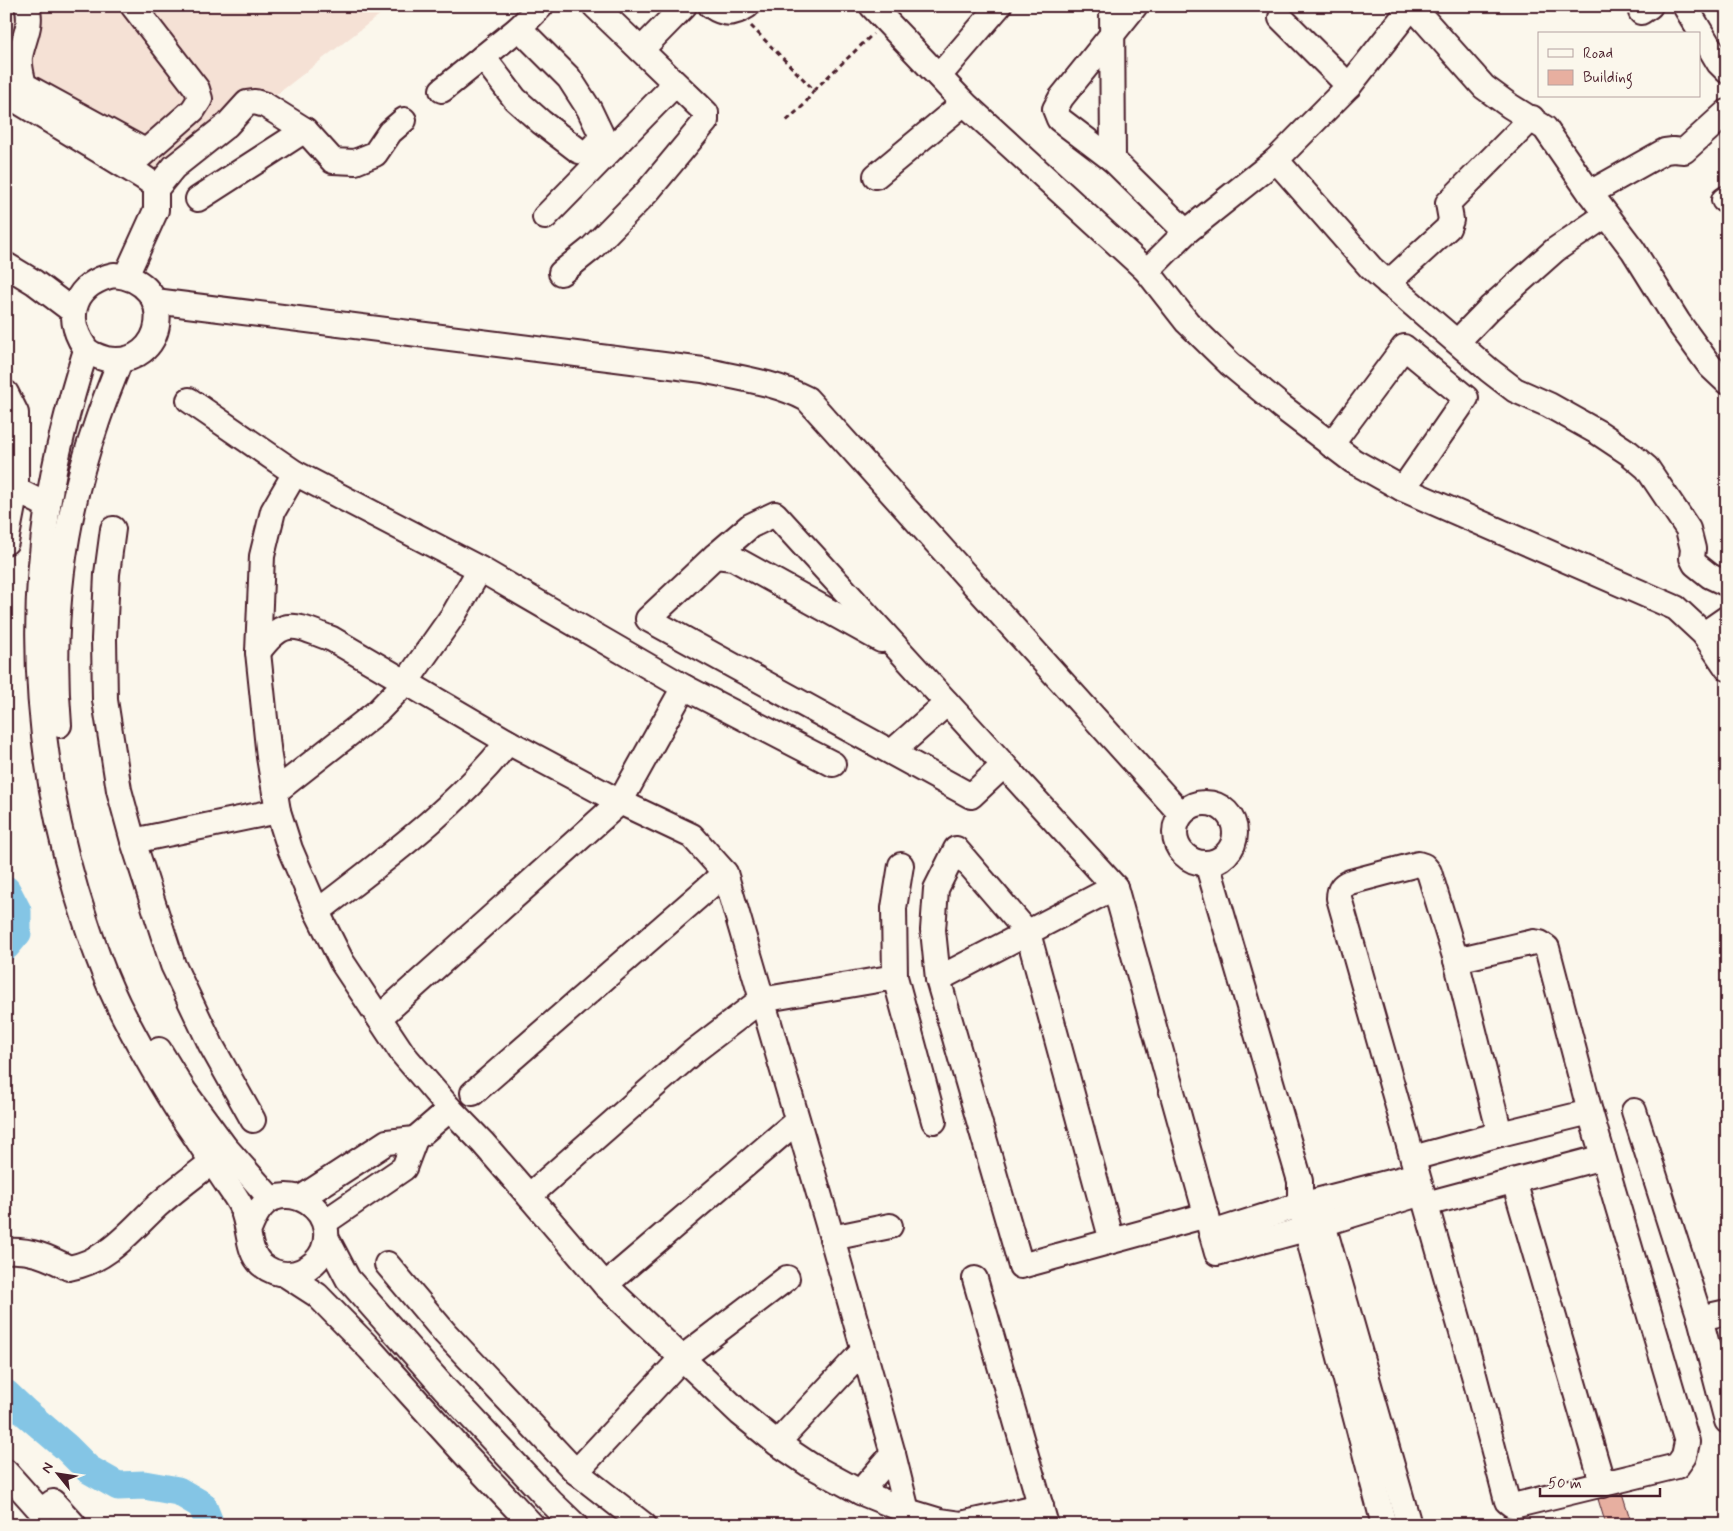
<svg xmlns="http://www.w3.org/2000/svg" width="1733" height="1531" font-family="Mynerve,sans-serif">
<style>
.built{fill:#f5e1d5}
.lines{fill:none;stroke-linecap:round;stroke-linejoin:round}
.river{stroke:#84c5e5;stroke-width:29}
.building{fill:#e7afa0;stroke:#4a1f2b}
.minor-casing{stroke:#4a1f2b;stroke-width:28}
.path{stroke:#4a1f2b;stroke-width:3;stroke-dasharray:5 4;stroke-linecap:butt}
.minor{stroke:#fbf7ec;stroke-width:24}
</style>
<rect width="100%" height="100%" fill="#fbf7ec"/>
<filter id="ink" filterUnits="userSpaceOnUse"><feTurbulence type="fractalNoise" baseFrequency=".02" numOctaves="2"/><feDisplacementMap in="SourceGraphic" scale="10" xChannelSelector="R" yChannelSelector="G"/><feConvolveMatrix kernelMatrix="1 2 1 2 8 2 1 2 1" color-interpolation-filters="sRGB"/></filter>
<g filter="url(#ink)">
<!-- built -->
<path class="built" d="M6 6H391L165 181 6 87Z"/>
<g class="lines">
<!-- river -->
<g class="river">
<path d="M6 890 17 911V933L6 946"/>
<path d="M6 1394 25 1412 66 1447 88 1469 118 1486 144 1485 178 1491 202 1505 210 1525"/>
</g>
</g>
<!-- building -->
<path class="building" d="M1622 1493 1632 1525H1606L1598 1499Z"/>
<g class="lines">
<!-- minor casing -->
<g class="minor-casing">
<g id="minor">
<path d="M27 6C33 24 23 39 20 57 19 67 22 76 24 85L145 151"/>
<path d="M711 6C724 15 733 15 747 6"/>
<path d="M872 6 964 103 1147 271 1187 322 1230 364 1282 407 1353 461 1403 489 1676 608 1704 634 1727 668"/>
<path d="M1112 6 1113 160"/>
<path d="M1135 6 1061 98 1055 109 1059 119 1113 160 1186 232"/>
<path d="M1412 6 1484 87 1510 106 1545 128 1590 193 1633 250 1678 322 1710 366 1727 382"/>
<path d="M1685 6 1719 63 1727 71"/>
<path d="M1641 12 1650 6"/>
<path d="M1281 18 1349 86"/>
<path d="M641 50 684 6"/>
<path d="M483 57 515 99 541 122 579 151 588 152 599 141 601 134 589 109 569 78 519 28"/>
<path d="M939 76 999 6"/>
<path d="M442 90 519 28 541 6"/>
<path d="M6 94 143 177 153 184 156 189"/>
<path d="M1276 160 1371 268 1489 370 1515 390 1549 405 1599 433 1629 453 1647 468 1688 529 1693 549 1692 558 1695 564 1710 576 1727 584"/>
<path d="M128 167 193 110 200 99 197 89 133 6"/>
<path d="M876 176 964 103"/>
<path d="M1590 193 1665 151 1673 150 1684 151 1727 112"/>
<path d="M198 199 305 130 333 161 355 162 375 154 390 132 404 120"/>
<path d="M1724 200 1727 198"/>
<path d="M545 217 675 84"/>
<path d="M6 265 34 282 74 312"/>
<path d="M1147 271 1186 232 1276 160 1349 86 1412 6"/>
<path d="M561 273 591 249 647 192 706 121V113L699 106 595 6"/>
<path d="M114 275C180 281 166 370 106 359 99 357 87 353 84 346 63 314 76 283 114 275Z"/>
<path d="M126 276 156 210V189L174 167 227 125 247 103 255 102 265 105 305 130"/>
<path d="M1388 283 1448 228 1451 220 1448 203 1532 118"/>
<path d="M155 301 703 370C739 378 774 382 807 399L1181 814"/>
<path d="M1457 342 1490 308 1555 250 1606 215"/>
<path d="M86 350C70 401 56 452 48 505 28 634 39 767 76 891 89 933 104 979 125 1018 145 1056 166 1094 191 1130 203 1148 215 1166 227 1184 232 1192 239 1200 242 1209 250 1227 247 1251 261 1264 278 1278 298 1277 314 1263 323 1255 327 1243 326 1231 323 1207 298 1190 274 1198 260 1203 254 1218 249 1230"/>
<path d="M6 393 16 413V490"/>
<path d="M189 400 295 473 480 569 684 687 833 764"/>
<path d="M1331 445 1404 347 1466 398 1403 489"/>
<path d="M295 473 273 511 262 556 258 652 269 757 278 811 290 849 317 912 342 962 403 1054 450 1109 483 1143 529 1196 693 1052 761 1000 895 977"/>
<path d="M113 529 107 574 104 639 105 700 119 790 133 841 278 811"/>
<path d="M6 542 16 490 48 506"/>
<path d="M715 556 750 526 775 514 1115 887 1217 1253 1306 1229 1422 1193"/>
<path d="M1704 634 1727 618"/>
<path d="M881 640 733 558 715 556 648 619 971 796 1004 765"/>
<path d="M258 652C285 616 294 625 332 639L508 742 620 802 379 1018"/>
<path d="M59 725C50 625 63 520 96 425 103 403 112 382 120 361"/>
<path d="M892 752 947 703"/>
<path d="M275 792 377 712 406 682 454 614 480 569"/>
<circle cx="1205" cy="833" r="30"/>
<path d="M133 841 173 965 211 1045 253 1120"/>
<path d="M1207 863 1300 1181V1205L1384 1525"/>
<path d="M901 865 894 908 895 977 934 1121"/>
<path d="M317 912C384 860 455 809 508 742"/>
<path d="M938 979 1115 887"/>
<path d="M159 1050 184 1091 225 1147 271 1199"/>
<path d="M473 1093 725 873"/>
<path d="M1634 1111 1700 1318 1727 1421"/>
<path d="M1500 1134 1456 960 1429 872 1424 866 1418 864 1350 882C1342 885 1339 889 1339 898L1474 1375 1507 1501 1512 1505H1517L1677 1466 1684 1456 1687 1442 1590 1112"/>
<path d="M1413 1158 1500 1134 1590 1112 1547 948 1540 943 1534 942 1456 960"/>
<path d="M1514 1181 1603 1485"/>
<path d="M529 1196 605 1285 741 1414 777 1443 810 1465 860 1492 907 1511 893 1454 832 1238 725 873 692 836 620 802 684 687"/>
<path d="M301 1198 387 1142 415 1139"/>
<path d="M1426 1204 1603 1157"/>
<path d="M1318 1210 1323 1224 1409 1525"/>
<path d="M325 1222 404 1168 415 1139 450 1109"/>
<path d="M1212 1233 1300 1205 1417 1175"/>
<path d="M832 1238 890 1226"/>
<path d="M327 1239 348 1279 445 1389 551 1502 575 1525"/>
<path d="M1112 1241 1028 933 956 849 936 889 933 930 938 979 1021 1266 1207 1215"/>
<path d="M6 1251C30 1249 48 1257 69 1268 108 1261 130 1231 158 1205 175 1190 194 1176 212 1162"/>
<path d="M387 1264 445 1333 576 1472 644 1525"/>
<path d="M286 1275 317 1295 370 1349 464 1453 532 1525"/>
<path d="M975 1279 1046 1525"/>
<path d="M605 1285 797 1121"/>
<path d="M1700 1318 1727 1312"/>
<path d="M777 1443 863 1351"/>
<path d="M6 1472 39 1509 42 1510 53 1502 74 1525"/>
<path d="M576 1472 682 1358 787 1278"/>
<path d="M860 1492 893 1454"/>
<path d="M907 1511 940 1521 961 1524 1041 1506"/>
</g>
</g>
<!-- path -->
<g class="path">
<path d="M751 26 814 90 804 105 784 123"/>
<path d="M814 90 873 34"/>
</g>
<!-- minor -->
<use href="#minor" class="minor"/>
</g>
</g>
<!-- margin -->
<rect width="1733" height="1531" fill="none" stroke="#fbf7ec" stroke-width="25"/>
<rect x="12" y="12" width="1708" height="1506" fill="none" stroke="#4a1f2b" stroke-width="2" filter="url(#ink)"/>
<!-- legend -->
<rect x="1538" y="32" width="162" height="65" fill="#fbf7ec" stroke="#b4a19f"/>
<rect x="1548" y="49" width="25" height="8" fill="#fbf7ec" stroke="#b4a19f"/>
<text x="1583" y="58" font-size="15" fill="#4a1f2b">Road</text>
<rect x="1548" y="70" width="25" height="15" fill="#e7afa0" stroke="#b4a19f"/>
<text x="1583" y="82" font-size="15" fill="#4a1f2b">Building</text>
<!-- north arrow -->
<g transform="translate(58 1474) rotate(300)" stroke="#fbf7ec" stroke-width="4" paint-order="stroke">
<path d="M0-4L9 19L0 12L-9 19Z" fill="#4a1f2b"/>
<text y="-8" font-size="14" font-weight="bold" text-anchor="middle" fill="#4a1f2b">N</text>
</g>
<!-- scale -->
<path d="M1540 1488v8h120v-8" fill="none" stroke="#4a1f2b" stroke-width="2.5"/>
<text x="1548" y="1488" font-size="15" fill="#4a1f2b" stroke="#fbf7ec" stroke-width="4" paint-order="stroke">50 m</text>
</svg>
